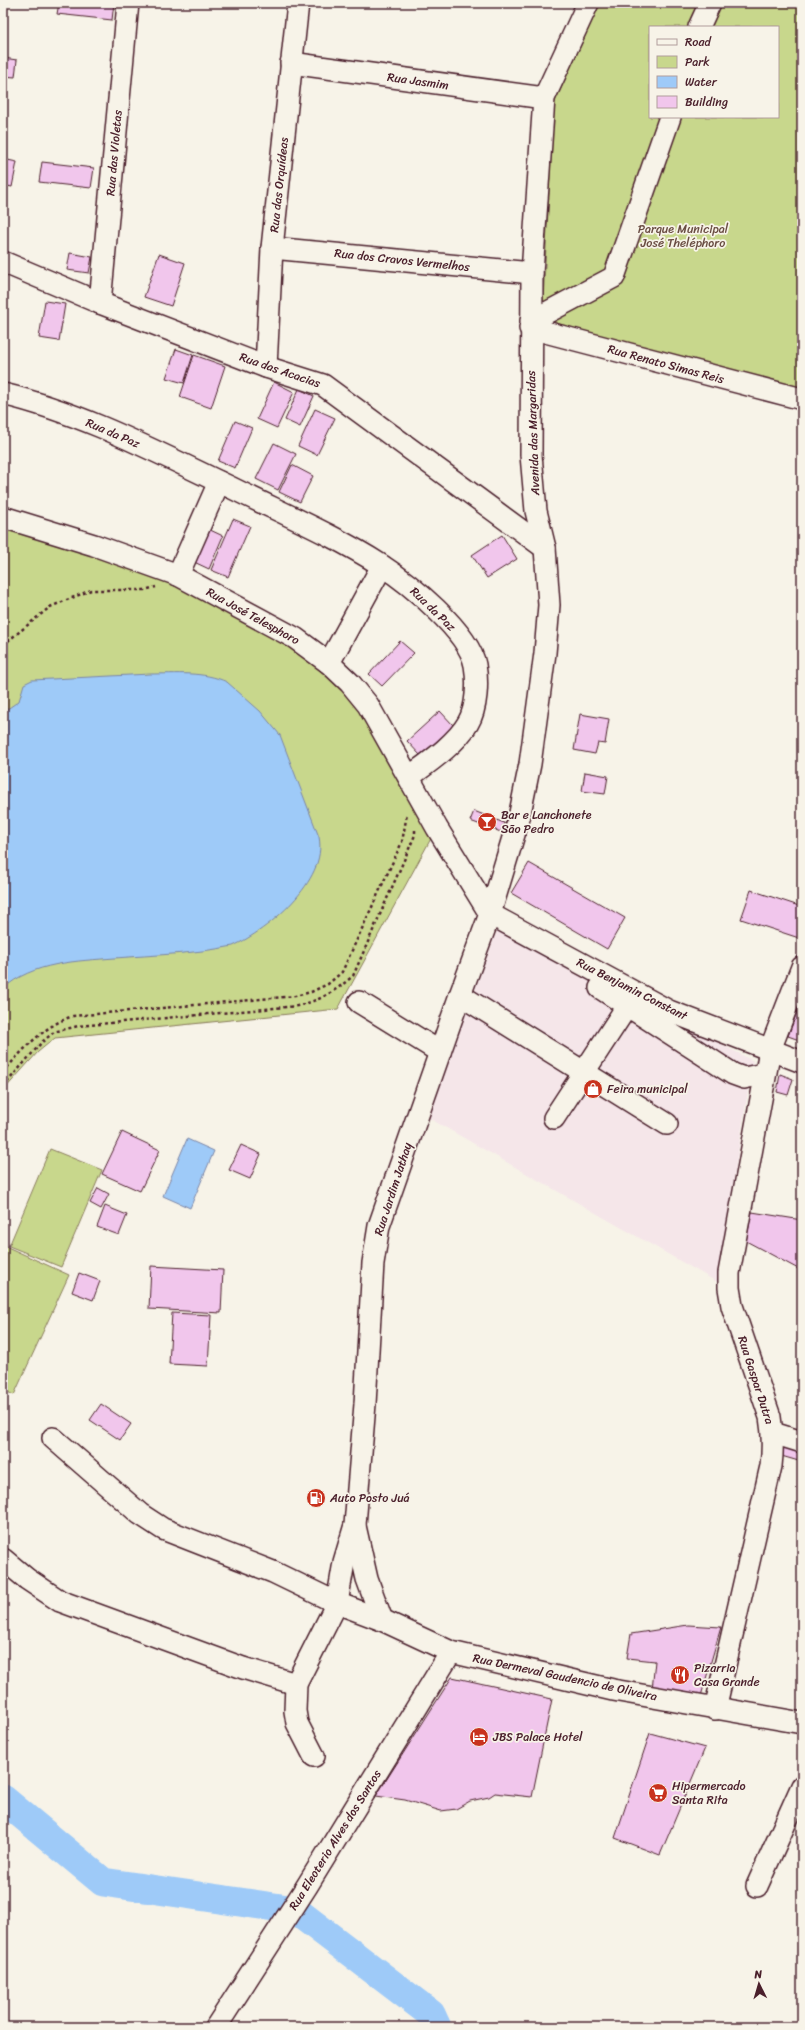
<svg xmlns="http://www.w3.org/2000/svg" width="805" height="2030" font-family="Sriracha,sans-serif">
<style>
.built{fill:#f5e6e9}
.green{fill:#c8d78c;stroke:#897b5c;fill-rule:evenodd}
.water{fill:#9ecaf8;stroke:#7c86a6}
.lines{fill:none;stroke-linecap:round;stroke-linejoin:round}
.river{stroke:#9ecaf8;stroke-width:29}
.building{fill:#f1c6ec;stroke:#4a1f2b}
.minor-casing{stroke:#4a1f2b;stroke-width:24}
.path{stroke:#4a1f2b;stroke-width:2.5;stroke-dasharray:3 3;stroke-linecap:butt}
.minor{stroke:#f7f3e8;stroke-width:21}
.labels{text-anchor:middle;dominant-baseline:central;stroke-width:3.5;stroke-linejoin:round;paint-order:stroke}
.street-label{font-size:12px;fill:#4a1f2b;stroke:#f7f3e8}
.park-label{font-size:12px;fill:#6a4d43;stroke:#f7f3e8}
.poi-label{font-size:12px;fill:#4a1f2b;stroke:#f7f3e8;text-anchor:start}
</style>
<rect width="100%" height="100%" fill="#f7f3e8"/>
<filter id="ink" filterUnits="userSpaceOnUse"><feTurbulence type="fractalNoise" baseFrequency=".025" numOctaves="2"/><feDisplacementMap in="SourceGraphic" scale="8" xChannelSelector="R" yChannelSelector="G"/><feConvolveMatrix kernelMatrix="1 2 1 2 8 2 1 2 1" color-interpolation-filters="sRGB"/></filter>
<g filter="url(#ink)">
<!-- built -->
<path class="built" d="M499 925 753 1061 717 1282 427 1117Z"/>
<!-- green -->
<g class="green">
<path d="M600 3H802V392L542 319 554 104ZM650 27H778V117H650Z"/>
<path d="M3 524 168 578 297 644 362 704 434 833 338 1009 55 1038 38 1052 3 1091Z"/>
<path d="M50 1149 102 1170 61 1267 9 1246Z"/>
<path d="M3 1245 69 1275 14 1395 3 1390Z"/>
</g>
<!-- water -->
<g class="water">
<path d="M150 674C176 674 203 671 227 682L260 711 280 735 319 837C328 881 268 930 233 946 194 954 154 955 115 958 78 961 32 962 3 989V712L19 701 24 684 32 680Z"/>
<path d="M187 1139 214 1151 190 1208 163 1196Z"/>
</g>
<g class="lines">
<!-- river -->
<path class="river" d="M3 1799 103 1882 295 1910 431 2014 437 2027"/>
</g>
<!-- building -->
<g class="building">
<path d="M59 3H114L112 20 57 14Z"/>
<path d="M3 58 17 60 15 77 3 76Z"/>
<path d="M3 159 17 162 12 187 3 185Z"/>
<path d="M42 162 94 168 91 188 39 182Z"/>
<path d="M70 253 92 257 89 273 67 270Z"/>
<path d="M159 254 185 263 171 306 144 297Z"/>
<path d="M45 301 65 304 59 341 39 338Z"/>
<path d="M176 349 193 355 184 383 166 378Z"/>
<path d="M194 355 225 366 211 408 180 397Z"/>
<path d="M274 382 294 392 277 428 257 419Z"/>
<path d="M299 389 314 396 300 427 285 420Z"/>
<path d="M315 409 335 418 317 455 298 446Z"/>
<path d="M235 421 252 428 235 468 218 461Z"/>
<path d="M274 443 296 454 278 490 256 479Z"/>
<path d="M292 465 313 476 300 502 279 492Z"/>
<path d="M233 519 250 526 228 577 211 570Z"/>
<path d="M206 528 223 536 209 569 192 561Z"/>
<path d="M502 535 517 559 487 578 472 555Z"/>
<path d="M400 641 414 653 382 686 369 674Z"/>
<path d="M440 711 454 726 421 756 407 741Z"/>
<path d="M580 714 609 719 605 744 598 743 595 754 574 750Z"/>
<path d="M585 772 608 776 605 794 582 791Z"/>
<path d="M474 811 504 823 501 832 470 821Z"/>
<path d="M529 863 625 918 607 949 511 893Z"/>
<path d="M751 890 802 907V927L799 938 741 919Z"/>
<path d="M799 1007 802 1008V1041L788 1036Z"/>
<path d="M780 1074 793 1079 788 1095 777 1092Z"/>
<path d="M122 1132 160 1150 140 1191 102 1174Z"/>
<path d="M241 1145 261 1154 250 1179 229 1170Z"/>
<path d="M98 1188 109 1194 101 1209 90 1203Z"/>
<path d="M105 1206 127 1215 119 1235 97 1227Z"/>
<path d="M752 1212 802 1220V1271L746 1241Z"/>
<path d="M151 1266 223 1270 221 1313 149 1309Z"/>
<path d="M79 1273 100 1281 93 1300 72 1292Z"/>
<path d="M172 1313 211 1315 208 1366 169 1364Z"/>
<path d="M101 1404 131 1424 120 1440 90 1420Z"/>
<path d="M783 1439 802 1445V1462L778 1455Z"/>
<path d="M688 1625 721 1627 701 1696 652 1690 655 1661 627 1658 631 1634Z"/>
<path d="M452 1677 552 1699 532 1797 495 1793 489 1797 470 1801 456 1809 441 1811 405 1800 376 1796Z"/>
<path d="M650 1733 705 1748 660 1855 615 1838Z"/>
</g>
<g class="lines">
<!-- minor casing -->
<g class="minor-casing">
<g id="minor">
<path d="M699 27 710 3"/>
<path d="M291 63 544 98"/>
<path d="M272 248 532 273"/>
<path d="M3 262 100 303 266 367 323 385 545 548"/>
<path d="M100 303 128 3"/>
<path d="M531 321 614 277 670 117"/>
<path d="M530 328 802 399"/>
<path d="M266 367 272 248 298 3"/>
<path d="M3 394C83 413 158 453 232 488 282 513 334 535 381 565 409 583 469 632 475 665 478 682 477 708 468 723 456 744 428 763 409 777"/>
<path d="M3 517 94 545 178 575 295 638 329 663 350 683 368 705 437 828 490 914 669 1011 802 1062"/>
<path d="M178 575 219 482"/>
<path d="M329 663 382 566"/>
<path d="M600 988 733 1074 744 1078 764 1074"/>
<path d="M460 995 667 1124"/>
<path d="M359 1002 440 1052"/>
<path d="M554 1118 635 994"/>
<path d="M773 1433 802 1442"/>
<path d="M53 1438 140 1514 163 1529 273 1572 337 1603 382 1620 451 1652 613 1690 802 1723"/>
<path d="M355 1526 367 1579 382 1620"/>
<path d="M3 1559 27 1579 60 1601 243 1668 296 1684"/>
<path d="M715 1709 771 1466C773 1449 773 1434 770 1417L732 1306 729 1288V1273L770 1050 802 967"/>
<path d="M314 1756 297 1723 295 1711 296 1684 337 1603 344 1562 355 1525 365 1404 373 1263 379 1226 460 995 490 914 519 818 530 764 545 653 549 605 545 548 536 511 531 455 532 273 544 98 588 3"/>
<path d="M757 1886 802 1786"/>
<path d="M216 2027 307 1886 451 1652"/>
</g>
</g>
<!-- path -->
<g class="path">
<path d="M3 645 50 607 91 590H144L156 587"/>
<path d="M3 1072C24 1049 43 1026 73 1016L295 996 311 992 328 984 342 972 402 842 407 814"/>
<path d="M3 1087 42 1042 54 1032 78 1026 297 1006C321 1000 334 992 353 976L415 835V827"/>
</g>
<!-- minor -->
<use href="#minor" class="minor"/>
</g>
</g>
<!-- icons -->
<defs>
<g id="bar-disc" transform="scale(1)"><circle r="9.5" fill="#c8321e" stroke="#f7f3e8"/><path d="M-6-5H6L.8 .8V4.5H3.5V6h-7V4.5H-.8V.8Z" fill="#fff"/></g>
<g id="shop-disc" transform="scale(1)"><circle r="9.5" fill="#c8321e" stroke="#f7f3e8"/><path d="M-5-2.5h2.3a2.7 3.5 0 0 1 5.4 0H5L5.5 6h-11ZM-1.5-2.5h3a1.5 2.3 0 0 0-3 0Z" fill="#fff"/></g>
<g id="fuel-disc" transform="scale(1)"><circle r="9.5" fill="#c8321e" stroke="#f7f3e8"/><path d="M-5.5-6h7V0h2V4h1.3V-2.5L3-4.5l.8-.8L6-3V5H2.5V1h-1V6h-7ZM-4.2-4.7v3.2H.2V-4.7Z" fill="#fff"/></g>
<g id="restaurant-disc" transform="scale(1)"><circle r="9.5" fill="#c8321e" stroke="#f7f3e8"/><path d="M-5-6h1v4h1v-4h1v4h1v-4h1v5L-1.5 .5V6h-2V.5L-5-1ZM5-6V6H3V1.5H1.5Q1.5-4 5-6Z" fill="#fff"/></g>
<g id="hotel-disc" transform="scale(1)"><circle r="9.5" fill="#c8321e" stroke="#f7f3e8"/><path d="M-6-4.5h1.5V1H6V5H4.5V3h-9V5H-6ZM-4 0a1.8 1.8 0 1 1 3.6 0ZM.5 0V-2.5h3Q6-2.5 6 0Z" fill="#fff"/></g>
<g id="supermarket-disc" transform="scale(1)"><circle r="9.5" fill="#c8321e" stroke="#f7f3e8"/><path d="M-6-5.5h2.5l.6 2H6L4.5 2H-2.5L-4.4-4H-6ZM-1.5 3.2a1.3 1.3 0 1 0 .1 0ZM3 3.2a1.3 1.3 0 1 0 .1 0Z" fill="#fff"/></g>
</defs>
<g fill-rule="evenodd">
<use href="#bar-disc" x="487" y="822"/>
<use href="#shop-disc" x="593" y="1089"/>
<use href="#fuel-disc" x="316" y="1498"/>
<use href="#restaurant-disc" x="680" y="1675"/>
<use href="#hotel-disc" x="479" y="1737"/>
<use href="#supermarket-disc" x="658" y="1793"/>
</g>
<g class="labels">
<!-- street labels -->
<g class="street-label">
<text transform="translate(418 81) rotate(8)">Rua Jasmim</text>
<text transform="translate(114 153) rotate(-85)">Rua das Violetas</text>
<text transform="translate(279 185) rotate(-84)">Rua das Orquídeas</text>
<text transform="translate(402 260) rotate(6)">Rua dos Cravos Vermelhos</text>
<text transform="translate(666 364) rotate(15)">Rua Renato Simas Reis</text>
<text transform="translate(280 370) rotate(19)">Rua das Acacias</text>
<text transform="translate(113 433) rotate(23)">Rua da Paz</text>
<text transform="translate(533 433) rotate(-92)">Avenida das Margaridas</text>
<text transform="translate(433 609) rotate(44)">Rua da Paz</text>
<text transform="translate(253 616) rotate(29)">Rua José Telesphoro</text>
<text transform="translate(632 989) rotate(27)">Rua Benjamin Constant</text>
<text transform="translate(393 1189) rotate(-72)">Rua Jardim Jathay</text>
<text transform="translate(756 1380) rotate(72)">Rua Gaspar Dutra</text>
<text transform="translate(565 1677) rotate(12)">Rua Dermeval Gaudencio de Oliveira</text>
<text transform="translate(335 1840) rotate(-58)">Rua Eleoterio Alves dos Santos</text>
</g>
<!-- park labels -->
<g class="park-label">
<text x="683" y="229">Parque Municipal<tspan x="683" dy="14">José Theléphoro</tspan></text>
</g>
<!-- poi labels -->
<g class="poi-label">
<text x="501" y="815">Bar e Lanchonete<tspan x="501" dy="14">São Pedro</tspan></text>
<text x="607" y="1089">Feira municipal</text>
<text x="330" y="1498">Auto Posto Juá</text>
<text x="694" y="1668">Pizarria<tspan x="694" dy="14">Casa Grande</tspan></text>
<text x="493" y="1737">JBS Palace Hotel</text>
<text x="672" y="1786">Hipermercado<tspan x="672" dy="14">Santa Rita</tspan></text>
</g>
</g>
<!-- margin -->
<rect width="805" height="2030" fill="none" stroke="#f7f3e8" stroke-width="16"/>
<rect x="8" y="8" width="789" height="2014" fill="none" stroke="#4a1f2b" stroke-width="1.5" filter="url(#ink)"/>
<!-- legend -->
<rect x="649" y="26" width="130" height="92" fill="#f7f3e8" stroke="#b29e9c"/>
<rect x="657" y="39" width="20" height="6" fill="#f7f3e8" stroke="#b29e9c"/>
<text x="685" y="46" font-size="12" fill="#4a1f2b">Road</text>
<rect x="657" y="56" width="20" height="12" fill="#c8d78c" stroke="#b29e9c"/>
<text x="685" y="66" font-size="12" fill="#4a1f2b">Park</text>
<rect x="657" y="76" width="20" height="12" fill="#9ecaf8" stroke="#b29e9c"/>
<text x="685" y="86" font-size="12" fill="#4a1f2b">Water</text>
<rect x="657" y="96" width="20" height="12" fill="#f1c6ec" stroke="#b29e9c"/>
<text x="685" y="106" font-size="12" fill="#4a1f2b">Building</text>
<!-- north arrow -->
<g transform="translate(759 1984) rotate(355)" stroke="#f7f3e8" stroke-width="3" paint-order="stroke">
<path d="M0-3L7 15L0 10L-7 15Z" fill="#4a1f2b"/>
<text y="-6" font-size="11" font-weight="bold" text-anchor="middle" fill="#4a1f2b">N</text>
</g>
</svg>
